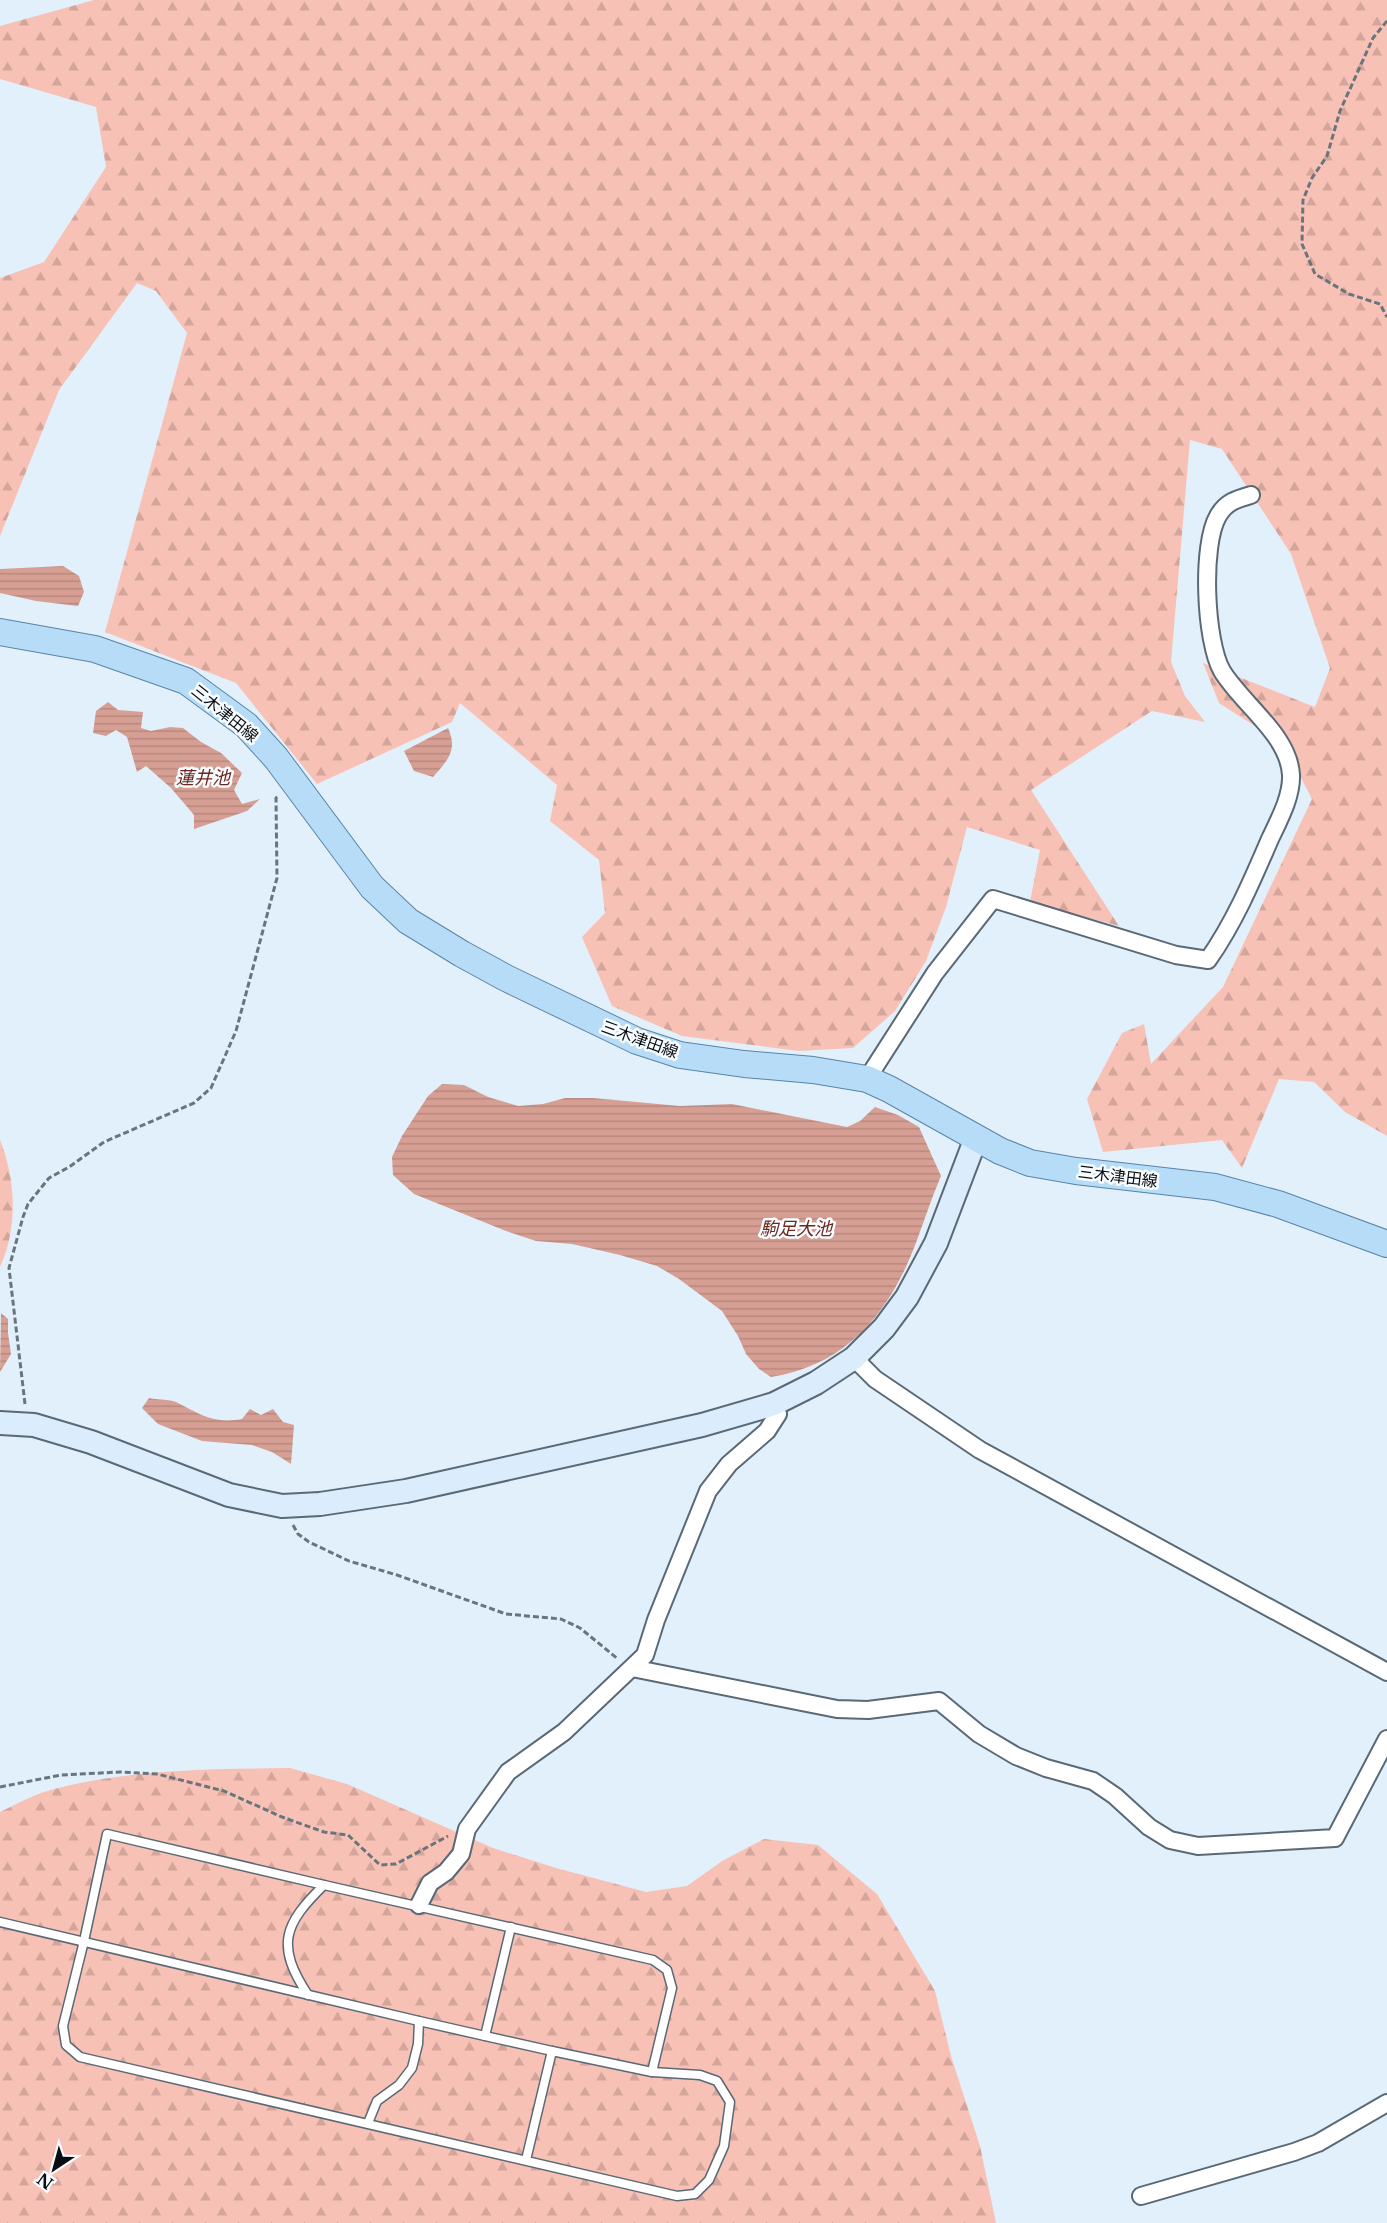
<svg xmlns="http://www.w3.org/2000/svg" width="1387" height="2223" font-family="'Libre Baskerville','Noto Sans JP',serif">
<style>
.forest{fill:url(#forest-firs)}
.water{fill:url(#water-rules)}
.lines{fill:none;stroke-linecap:round;stroke-linejoin:round}
.lane-casing{stroke:#596975;stroke-width:11}
.street-casing{stroke:#596975;stroke-width:20}
.secondary-casing{stroke:#596975;stroke-width:26}
.primary-casing{stroke:#5a84a5;stroke-width:28}
.path{stroke:#6a747c;stroke-width:3;stroke-dasharray:6 3;stroke-linecap:butt}
.lane{stroke:#fff;stroke-width:8}
.street{stroke:#fff;stroke-width:16}
.secondary{stroke:#dbedfc;stroke-width:22}
.primary{stroke:#b6dcf8;stroke-width:26}
.labels{text-anchor:middle;dominant-baseline:central;stroke-width:5;stroke-linejoin:round;paint-order:stroke}
.street-label{font-size:16px;fill:#080d12;stroke:#f8fcff}
.water-label{font-size:18px;font-style:italic;fill:#6b281d;stroke:#f8fcff}
</style>
<defs>
<pattern id="forest-firs" width="22" height="20" patternUnits="userSpaceOnUse" patternTransform="scale(1.5)"><rect width="22" height="20" fill="#f8c1b5"/><path d="M5 1l3.5 6h-7zM16 11l3.5 6h-7z" fill="#d3a59b"/></pattern>
<pattern id="water-rules" width="6" height="5" patternUnits="userSpaceOnUse" patternTransform="scale(1.5)"><rect width="6" height="5" fill="#d79f94"/><path d="M0 2.5h6" fill="none" stroke="#b7887f"/></pattern>
</defs>
<rect width="100%" height="100%" fill="#e2f0fc"/>
<!-- forest -->
<g class="forest">
<path d="M94 0H1387V1136L1345 1112 1314 1082 1279 1079 1242 1168 1222 1140 1103 1152 1087 1099 1122 1033 1144 1024 1151 1064 1223 987 1312 799 1284 745 1219 703 1203 663 1315 707 1330 668 1291 554 1222 449 1190 440 1171 662 1185 696 1205 722 1152 711 1031 790 1119 926 1030 902 1040 850 967 827 946 907 926 961 895 1011 853 1048 798 1051 682 1036 612 1006 582 937 605 913 599 860 550 821 557 785 460 703 452 722 317 784 236 683 105 632 187 333 156 291 137 283 59 390 0 536V278L44 262 106 167 96 107 0 79V26Z"/>
<path d="M0 1140C16 1180 18 1228 0 1267Z"/>
<path d="M290 1768 347 1784 493 1848 556 1868 646 1892 687 1886 722 1861 764 1839 818 1845 877 1894 935 1991 951 2056 980 2146 996 2223H0V1812C15 1805 31 1796 47 1791 126 1769 209 1769 290 1768Z"/>
</g>
<!-- water -->
<g class="water">
<path d="M63 566 79 576 84 592 78 606 36 601 0 593V569Z"/>
<path d="M108 702 118 710 143 712 141 728 151 731 170 727 183 728 201 742 221 753 242 773 234 790 242 804 260 799 247 811 194 829V815L171 788 146 766 137 772 127 737 116 730 106 736 93 733 96 711Z"/>
<path d="M448 728C458 750 448 760 433 777L414 771 404 751Z"/>
<path d="M442 1084 464 1085 488 1097 518 1106 543 1104 565 1098H593L680 1106 732 1104 847 1127 860 1121 875 1107 898 1115 919 1127 941 1176C932 1197 925 1218 917 1240 891 1311 848 1365 771 1377L759 1369 746 1354 738 1336 722 1311 679 1279 657 1266 620 1255 572 1244 536 1241 506 1231 414 1194 393 1175 392 1157 402 1136 428 1096Z"/>
<path d="M1 1313 8 1319V1333L11 1354 0 1372Z"/>
<path d="M149 1398C158 1400 171 1399 178 1403 201 1415 214 1424 242 1419L250 1409 261 1415 273 1409 283 1422 294 1425 291 1464 272 1452 252 1445 202 1441 158 1424 142 1408Z"/>
</g>
<g class="lines">
<!-- lane casing -->
<g class="lane-casing">
<g id="lane">
<path d="M324 1885 107 1834 84 1941 63 2026 66 2045 80 2057 677 2196 695 2194 709 2180 724 2146 730 2102 717 2081 700 2075 652 2072 552 2051 526 2160"/>
<path d="M0 1922 419 2021 418 2044 412 2068 399 2085 377 2101 368 2123"/>
<path d="M308 1995C275 1945 284 1924 324 1885L653 1960 667 1970 672 1988 652 2072"/>
<path d="M419 2021 485 2036 511 1927"/>
<path d="M485 2036 552 2051"/>
</g>
</g>
<!-- street casing -->
<g class="street-casing">
<g id="street">
<path d="M867 1079 935 973 993 899 1176 955 1208 960C1234 923 1252 881 1270 839 1279 820 1292 796 1291 775 1289 735 1242 704 1222 671 1205 641 1201 545 1218 516 1226 502 1237 499 1251 495"/>
<path d="M854 1358 875 1379 980 1450 1387 1672"/>
<path d="M632 1668 837 1709 868 1710 939 1701 979 1734 1016 1756 1046 1768 1093 1781 1115 1796 1149 1827 1170 1840 1198 1846 1335 1838 1387 1739"/>
<path d="M419 1905 430 1883 446 1872 461 1854 467 1829 508 1772 564 1732 645 1655 656 1620 708 1491 729 1464 767 1431 778 1414 774 1404"/>
<path d="M1141 2196 1294 2152 1318 2143 1387 2103"/>
</g>
</g>
<!-- secondary casing -->
<g class="secondary-casing">
<path id="secondary" d="M0 1423 34 1425 91 1442 229 1495 282 1506 320 1504 406 1491 702 1425 774 1404 816 1383 854 1358 884 1328 907 1297 936 1243 976 1138"/>
</g>
<!-- primary casing -->
<g class="primary-casing">
<path id="primary" d="M0 632 95 649 186 681 246 725 276 758 372 887 408 921 462 954 506 978 637 1041 680 1055 744 1064 813 1070 867 1079 889 1089 1000 1151 1030 1163 1076 1171 1215 1187 1278 1204 1387 1244"/>
</g>
<!-- path -->
<g class="path">
<path d="M1387 21 1373 38 1340 111 1327 156 1312 178 1303 200 1302 244 1315 274 1349 294 1380 304 1387 317"/>
<path d="M25 1404 9 1268 23 1217 28 1204 49 1178 69 1167 104 1142 194 1103 211 1088 236 1031 277 878 276 798 279 796"/>
<path d="M293 1525 298 1534 309 1542 349 1561 397 1575 506 1614 561 1619 580 1628 618 1659"/>
<path d="M0 1787 61 1775 120 1772 157 1774 224 1791 282 1817 324 1832 348 1835 380 1865 396 1864 448 1836"/>
</g>
<!-- lane -->
<use href="#lane" class="lane"/>
<!-- street -->
<use href="#street" class="street"/>
<!-- secondary -->
<use href="#secondary" class="secondary"/>
<!-- primary -->
<use href="#primary" class="primary"/>
</g>
<g class="labels">
<!-- street labels -->
<g class="street-label">
<text transform="translate(225 713) rotate(39)">三木津田線</text>
<text transform="translate(640 1039) rotate(20)">三木津田線</text>
<text transform="translate(1118 1176) rotate(7)">三木津田線</text>
</g>
<!-- water labels -->
<g class="water-label">
<text x="203" y="778">蓮井池</text>
<text x="796" y="1229">駒足大池</text>
</g>
</g>
<!-- north arrow -->
<g transform="translate(54 2169) rotate(216)" stroke="#f8fcff" stroke-width="4.5" paint-order="stroke">
<path d="M0-4.5L10 22L0 15L-10 22Z" fill="#080d12"/>
<text y="-9" font-size="16" font-weight="bold" text-anchor="middle" fill="#080d12">N</text>
</g>
</svg>
